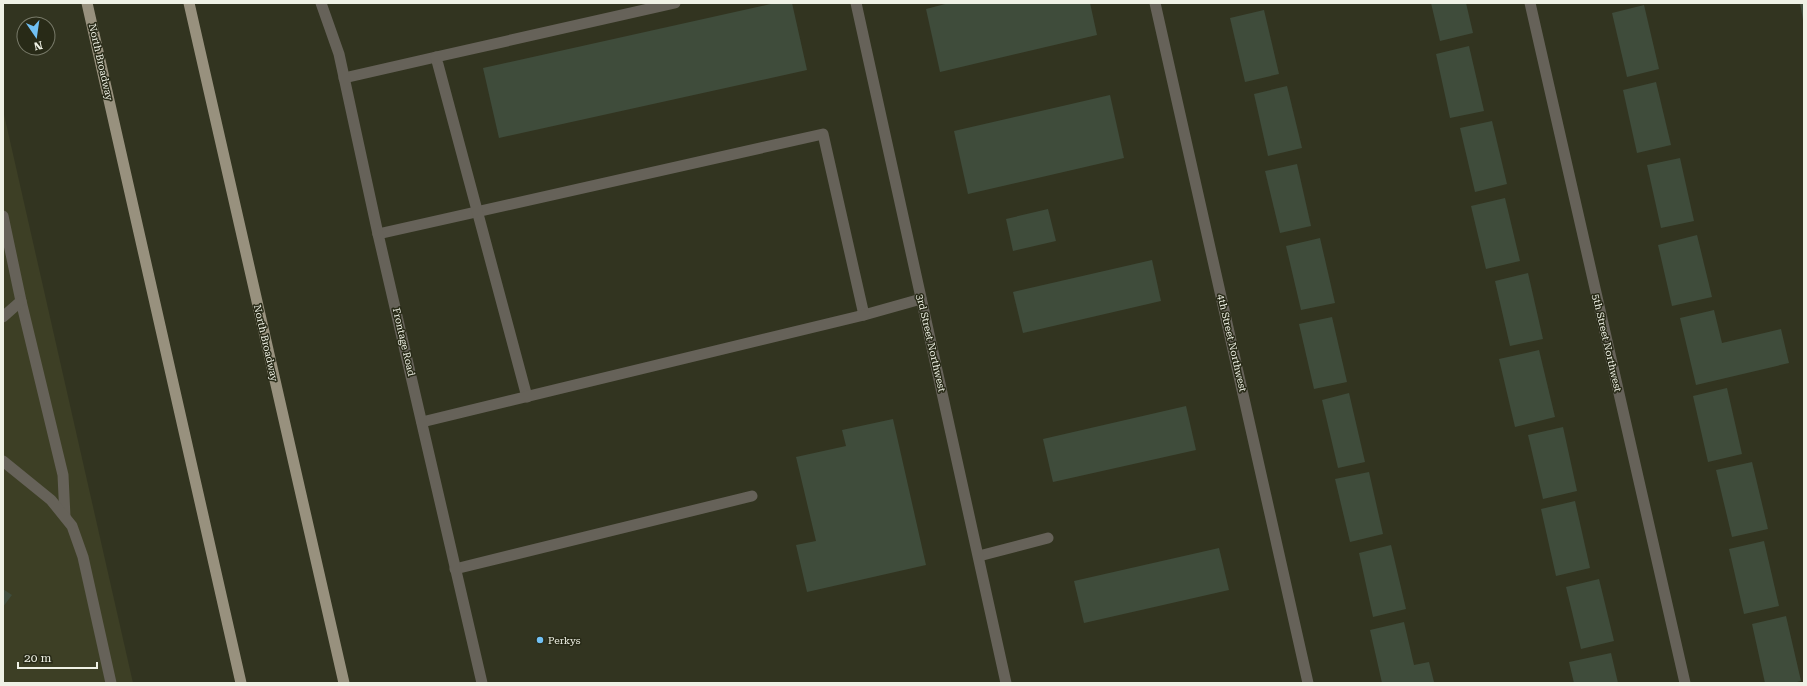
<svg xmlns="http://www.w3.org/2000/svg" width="1807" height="686" font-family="'Roboto Serif',serif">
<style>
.built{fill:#3d3f25}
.building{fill:#3f4c3b}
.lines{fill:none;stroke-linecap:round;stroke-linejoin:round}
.service{stroke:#666259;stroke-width:11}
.minor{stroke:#666259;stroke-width:11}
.primary{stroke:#98917e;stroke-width:11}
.poi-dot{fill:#71c1f5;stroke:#282a17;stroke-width:1.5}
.labels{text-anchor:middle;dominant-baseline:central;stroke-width:3;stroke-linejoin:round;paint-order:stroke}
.street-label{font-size:10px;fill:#eff1e5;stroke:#282a17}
.poi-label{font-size:10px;fill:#eff1e5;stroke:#282a17;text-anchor:start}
</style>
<rect width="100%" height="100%" fill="#323420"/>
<!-- built -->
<path class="built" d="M3 110 133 683H3Z"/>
<!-- building -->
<g class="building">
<path d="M775 3H792L807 70 499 138 483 68Z"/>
<path d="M949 3H1090L1097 35 940 72 926 9Z"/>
<path d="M1431 3H1466L1473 33 1440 41Z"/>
<path d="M1800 3H1804V20H1803Z"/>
<path d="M1644 5 1659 69 1627 77 1612 13Z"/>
<path d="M1264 10 1279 74 1245 82 1230 18Z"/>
<path d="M1469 46 1484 111 1450 118 1436 54Z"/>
<path d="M1656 82 1671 145 1637 153 1623 90Z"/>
<path d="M1287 86 1302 148 1268 156 1254 94Z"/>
<path d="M1110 95 1124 158 968 194 954 131Z"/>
<path d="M1492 121 1507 184 1475 192 1460 128Z"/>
<path d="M1680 158 1694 221 1661 228 1647 165Z"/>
<path d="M1297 164 1311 226 1280 233 1265 171Z"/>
<path d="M1505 198 1520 261 1486 269 1471 206Z"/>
<path d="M1048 209 1056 241 1013 251 1006 219Z"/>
<path d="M1697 235 1712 297 1672 306 1658 245Z"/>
<path d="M1320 238 1335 303 1301 310 1286 246Z"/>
<path d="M1152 260 1161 301 1023 333 1013 292Z"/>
<path d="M1528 273 1543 339 1510 346 1495 281Z"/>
<path d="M1714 310 1722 343 1781 329 1789 363 1696 385 1680 318Z"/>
<path d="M1332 317 1347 382 1314 389 1299 324Z"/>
<path d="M1539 350 1555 417 1515 427 1499 359Z"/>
<path d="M1727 388 1742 454 1708 462 1693 396Z"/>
<path d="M1349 393 1365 462 1338 468 1322 400Z"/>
<path d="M1186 406 1196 450 1053 482 1043 439Z"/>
<path d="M893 419 926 565 807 592 796 545 816 541 796 457 846 446 842 430Z"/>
<path d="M1563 427 1577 491 1543 499 1528 435Z"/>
<path d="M1752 462 1768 529 1732 537 1716 470Z"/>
<path d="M1369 472 1383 534 1350 542 1335 479Z"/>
<path d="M1575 501 1590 568 1556 576 1541 509Z"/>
<path d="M1764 541 1779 606 1744 614 1729 549Z"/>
<path d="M1391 545 1406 609 1373 617 1359 553Z"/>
<path d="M1219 548 1229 590 1084 623 1074 581Z"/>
<path d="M1599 579 1614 641 1581 649 1566 587Z"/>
<path d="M3 589 12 595 3 607Z"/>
<path d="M1786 616 1801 681 1793 683H1765L1752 624Z"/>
<path d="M1404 622 1414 665 1429 662 1434 682 1382 683 1370 630Z"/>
<path d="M1611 653 1618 683H1574L1569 662Z"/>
</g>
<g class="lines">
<!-- service -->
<g class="service">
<path d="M344 78 436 57"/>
<path d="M3 216 21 301 63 475 65 517"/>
<path d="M378 234 823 134 864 315 921 299"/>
<path d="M3 317 21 301"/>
<path d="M527 397 436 57 675 3"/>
<path d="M422 422 864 315"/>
<path d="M3 461 51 500 72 526 83 557 111 683"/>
<path d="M979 556 1048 538"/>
<path d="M455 569 752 496"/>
</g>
<!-- minor -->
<g class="minor">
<path d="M321 3 339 54 378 234 482 683"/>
<path d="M856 3 1006 683"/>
<path d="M1155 3 1308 683"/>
<path d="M1530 3 1685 683"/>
</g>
<!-- primary -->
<g class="primary">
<path d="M87 3 241 683"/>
<path d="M189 3 344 683"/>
</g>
</g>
<!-- markers -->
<circle class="poi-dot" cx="540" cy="640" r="4"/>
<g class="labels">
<!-- street labels -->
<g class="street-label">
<text transform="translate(101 62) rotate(77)">North Broadway</text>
<text transform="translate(404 342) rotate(77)">Frontage Road</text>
<text transform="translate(266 343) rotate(77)">North Broadway</text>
<text transform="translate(931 343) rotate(77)">3rd Street Northwest</text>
<text transform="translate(1232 343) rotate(77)">4th Street Northwest</text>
<text transform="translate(1607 343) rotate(77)">5th Street Northwest</text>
</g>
<!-- poi labels -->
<g class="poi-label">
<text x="548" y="640">Perkys</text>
</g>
</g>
<!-- border -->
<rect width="1807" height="686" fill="none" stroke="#eff1e5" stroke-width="8"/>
<!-- north arrow -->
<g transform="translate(36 36) rotate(167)"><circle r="19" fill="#282a17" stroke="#787a69"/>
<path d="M0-3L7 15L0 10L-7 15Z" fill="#71c1f5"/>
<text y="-6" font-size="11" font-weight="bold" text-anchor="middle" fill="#eff1e5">N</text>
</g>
<!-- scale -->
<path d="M18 662v6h79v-6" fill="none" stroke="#eff1e5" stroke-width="2"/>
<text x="24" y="662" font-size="12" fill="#eff1e5" stroke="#282a17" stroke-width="3" paint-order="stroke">20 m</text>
</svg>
